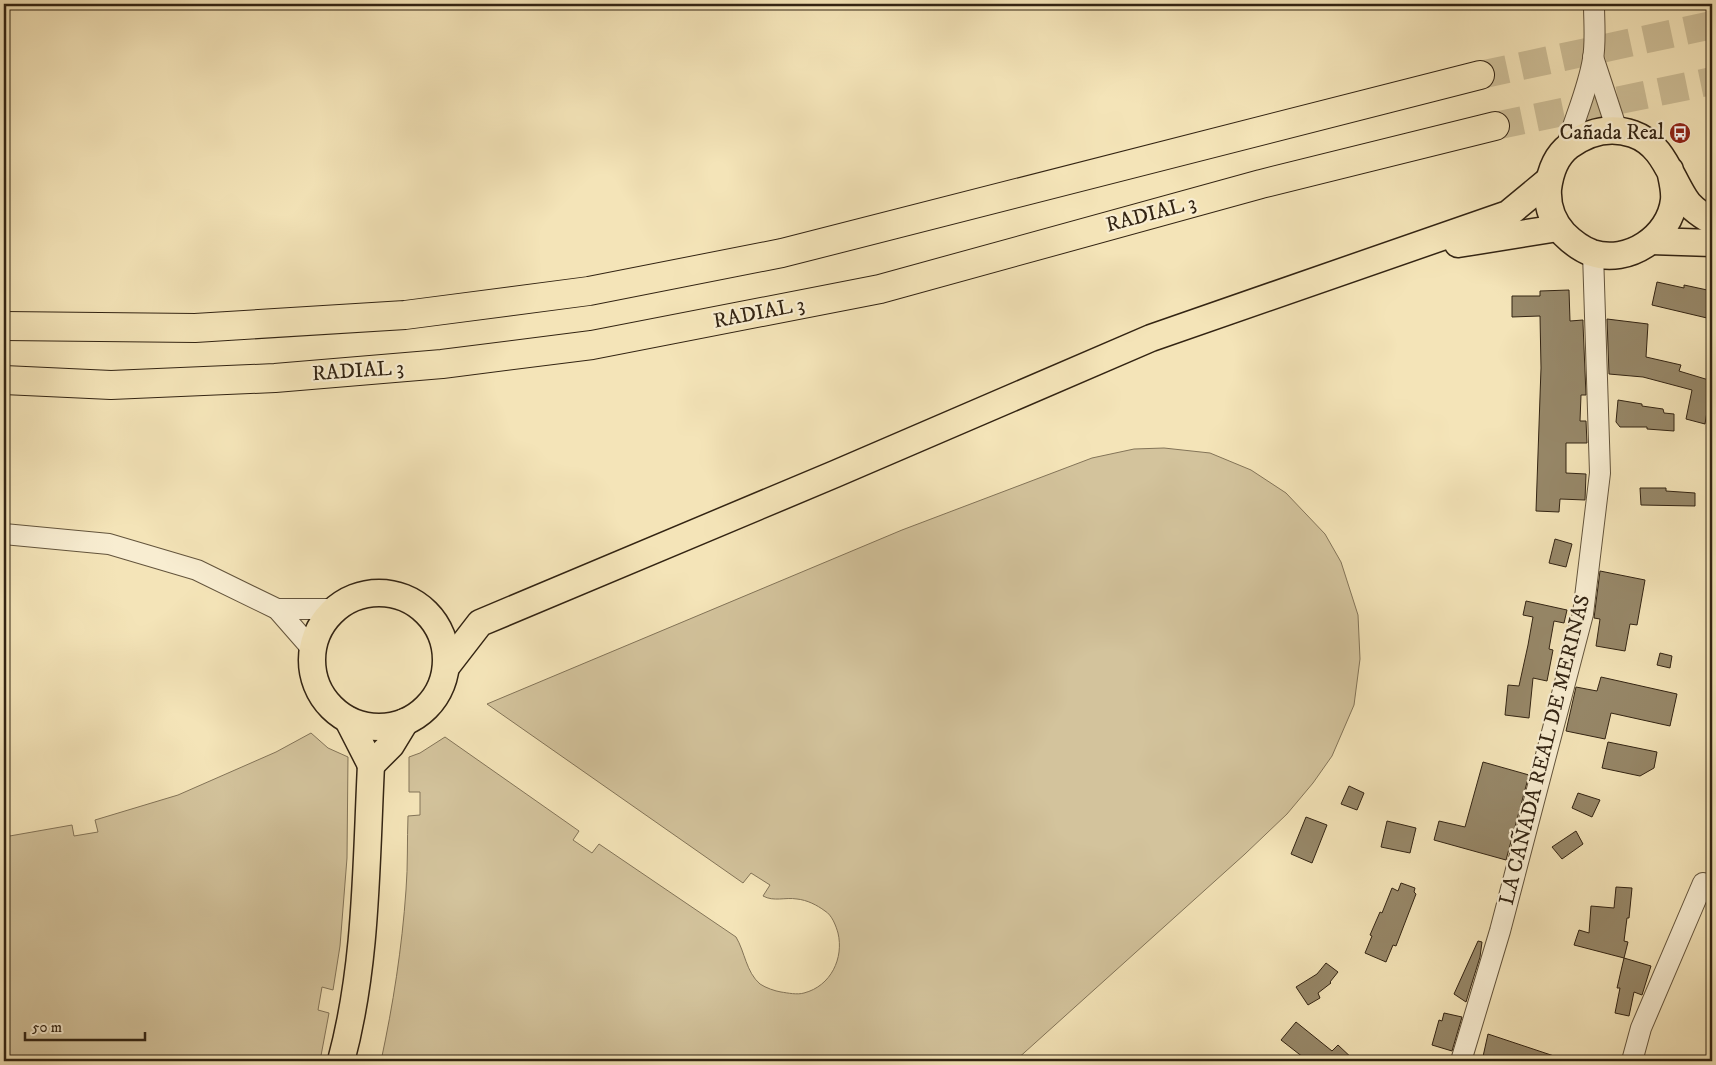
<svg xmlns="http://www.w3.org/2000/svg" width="1716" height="1065" font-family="'IM FELL DW Pica',serif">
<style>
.green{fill:#d3c39c;stroke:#837458}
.building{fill:#978869;stroke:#332413}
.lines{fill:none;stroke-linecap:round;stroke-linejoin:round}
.highway-tunnel{stroke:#cdbe97;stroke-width:28;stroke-dasharray:28 14;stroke-linecap:butt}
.minor-casing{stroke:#63543c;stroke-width:22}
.major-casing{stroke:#332413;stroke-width:29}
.highway-casing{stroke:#332413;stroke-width:30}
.minor{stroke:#f8edd1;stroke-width:20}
.major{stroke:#f4e4b8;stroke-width:26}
.highway{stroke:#f4e4b8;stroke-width:28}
.labels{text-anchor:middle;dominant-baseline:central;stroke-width:4.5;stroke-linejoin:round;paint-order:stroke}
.poi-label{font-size:21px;fill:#332413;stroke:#f8edd1;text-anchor:end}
.street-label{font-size:21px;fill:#332413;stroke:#f8edd1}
</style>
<rect width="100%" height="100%" fill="#f4e4b8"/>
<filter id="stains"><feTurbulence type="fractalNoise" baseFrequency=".004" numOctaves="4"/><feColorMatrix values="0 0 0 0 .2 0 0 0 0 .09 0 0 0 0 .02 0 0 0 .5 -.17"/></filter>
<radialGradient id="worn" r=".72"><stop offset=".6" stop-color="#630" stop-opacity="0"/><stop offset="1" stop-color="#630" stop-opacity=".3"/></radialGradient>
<!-- green -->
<g class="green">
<path d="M1164 448 1210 453 1251 470 1286 493 1325 534 1341 562 1358 615 1360 659 1354 705 1332 756 1313 783 1287 814 1245 854 1015 1061H381C393 1005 402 948 406 890 408 865 407 841 408 816L420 815V792H409V757L420 753 445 737 579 831 573 840 592 853 599 844 736 937C745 952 746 972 760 984 766 988 775 991 781 992 788 993 797 995 804 993 831 986 844 958 838 933 836 926 832 915 825 911 817 905 807 900 797 899 785 897 774 902 763 896L770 885 751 873 743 883 487 704 902 530 1092 458 1134 449Z"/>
<path d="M311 733 328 748 348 757 347 858 340 946 333 990 322 987 318 1010 329 1013 320 1061H4V837L72 825 74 836 98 832 95 820 178 795 276 752Z"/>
</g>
<!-- building -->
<g class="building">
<path d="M1657 282 1684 288V285L1712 291 1707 318 1652 305Z"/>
<path d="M1569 290 1570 321 1583 320V324L1586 395H1581L1580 421H1586L1587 443H1566V473L1586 474 1585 500 1560 499 1559 512 1536 511 1541 368 1540 316 1512 317V296H1540V291Z"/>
<path d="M1607 319 1648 324 1646 357 1681 365 1679 371 1712 381 1705 424 1686 419 1692 390 1643 377 1609 374Z"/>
<path d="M1618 400 1642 404V406L1663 409 1664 413 1674 414V431L1647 429V427H1620L1616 422Z"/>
<path d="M1640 488H1666V491L1695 493V506L1641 505Z"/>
<path d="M1555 539 1572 544 1566 567 1549 563Z"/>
<path d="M1600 571 1645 580 1637 625 1630 624 1625 651 1596 646 1600 619 1594 618Z"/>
<path d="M1526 601 1567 610 1564 623 1554 621 1549 649 1553 650 1547 681 1533 678 1529 718 1505 715 1508 685 1519 686 1528 645 1533 617 1523 615Z"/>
<path d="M1660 653 1672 656 1670 668 1657 665Z"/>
<path d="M1601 677 1677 694 1670 726 1611 713 1605 739 1566 731 1576 687 1597 691Z"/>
<path d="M1608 742 1657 752 1654 768 1640 776 1602 768Z"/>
<path d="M1483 762 1529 775 1506 860 1434 840 1439 821 1465 827Z"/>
<path d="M1349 786 1364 793 1357 810 1341 804Z"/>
<path d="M1578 793 1600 800 1592 817 1572 808Z"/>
<path d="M1306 817 1327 825 1312 863 1291 854Z"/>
<path d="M1387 821 1416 828 1410 853 1381 847Z"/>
<path d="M1576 831 1583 844 1562 859 1552 847Z"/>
<path d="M1401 883 1415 888 1414 892 1416 894 1396 946 1393 945 1386 962 1365 953 1372 936 1370 935 1380 912 1382 913 1392 888 1398 891Z"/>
<path d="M1616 887 1632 888 1629 918H1627L1624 941 1628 942 1624 958 1574 945 1579 930 1589 933 1591 906 1614 908Z"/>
<path d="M1478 941 1482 942 1480 957 1466 1002 1454 994Z"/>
<path d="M1624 958 1651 966 1642 995 1634 992 1629 1016 1615 1013 1620 988H1617Z"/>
<path d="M1326 963 1338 972 1330 982 1331 983 1318 993 1320 998 1308 1005 1296 987 1317 974Z"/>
<path d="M1444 1013 1462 1017 1452 1051 1432 1045 1439 1020 1442 1021Z"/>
<path d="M1296 1022 1332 1051 1338 1045 1355 1061H1308L1281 1040Z"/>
<path d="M1488 1034 1563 1059V1061H1482Z"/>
</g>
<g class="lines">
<!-- highway-tunnel -->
<g class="highway-tunnel">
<path d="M1480 75 1712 25"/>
<path d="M1495 126 1712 81"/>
</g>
<!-- minor casing -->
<g class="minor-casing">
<g id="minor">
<path d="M1593 57 1617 130"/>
<path d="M1566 149C1574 119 1588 90 1593 59 1596 41 1594 22 1594 4"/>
<path d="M4 534 109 544 197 570 277 609 312 649"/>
<path d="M277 609H335"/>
<path d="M1461 1061 1500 931 1583 614 1600 473 1593 253"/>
<path d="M1632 1061 1641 1028 1703 883"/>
</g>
</g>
<!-- major casing -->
<g class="major-casing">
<g id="major">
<path d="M1670 170C1672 180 1675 190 1674 200 1670 237 1628 265 1592 253 1581 249 1572 242 1564 234 1553 222 1547 206 1548 189 1550 173 1556 156 1569 146 1588 132 1610 126 1633 134 1662 144 1669 173 1684 197 1690 208 1701 215 1712 221"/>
<path d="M1651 241 1712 243"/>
<path d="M1458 244 1558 228"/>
<circle cx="379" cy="660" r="67"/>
<path d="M446 667 480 623 835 474 1151 338 1508 214 1549 180"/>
<path d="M348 720 371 765"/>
<path d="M371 765 391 745 405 722"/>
<path d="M341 1061C367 965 366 864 371 765"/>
</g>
</g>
<!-- highway casing -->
<g class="highway-casing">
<g id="highway">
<path d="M4 326 195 328 405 315 589 291 782 253 1480 75"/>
<path d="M4 380 111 385 275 378 442 364 592 345 880 289 1261 184 1495 126"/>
</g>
</g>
<!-- minor -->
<use href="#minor" class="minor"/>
<!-- major -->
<use href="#major" class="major"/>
<!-- highway -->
<use href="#highway" class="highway"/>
</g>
<!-- icons -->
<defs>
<g id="bus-disc" transform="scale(1.125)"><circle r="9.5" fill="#8f2418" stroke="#f8edd1"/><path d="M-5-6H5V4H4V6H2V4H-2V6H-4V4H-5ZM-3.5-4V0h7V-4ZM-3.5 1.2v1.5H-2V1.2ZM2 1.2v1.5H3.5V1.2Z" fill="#fff"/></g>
</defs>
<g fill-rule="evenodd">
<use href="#bus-disc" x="1680" y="133"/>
</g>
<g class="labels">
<!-- poi labels -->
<g class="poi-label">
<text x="1664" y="133">Cañada Real</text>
</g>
<!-- street labels -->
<g class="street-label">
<text transform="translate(1151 214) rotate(-15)">RADIAL 3</text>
<text transform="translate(759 313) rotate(-11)">RADIAL 3</text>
<text transform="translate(358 371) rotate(-4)">RADIAL 3</text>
<text transform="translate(1545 750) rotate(-76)">LA CAÑADA REAL DE MERINAS</text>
</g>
</g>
<!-- margin -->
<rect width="1716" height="1065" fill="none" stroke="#f4e4b8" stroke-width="20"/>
<rect x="5" y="5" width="1706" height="1055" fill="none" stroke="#332413" stroke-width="2.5"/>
<rect x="10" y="10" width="1696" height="1045" fill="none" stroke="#332413"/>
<!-- scale -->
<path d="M25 1032v8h120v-8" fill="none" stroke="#332413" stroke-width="2.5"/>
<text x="32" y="1032" font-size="15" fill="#332413" stroke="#f8edd1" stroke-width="4" paint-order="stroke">50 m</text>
<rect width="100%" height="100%" filter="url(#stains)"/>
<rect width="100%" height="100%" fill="url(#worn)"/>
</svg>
